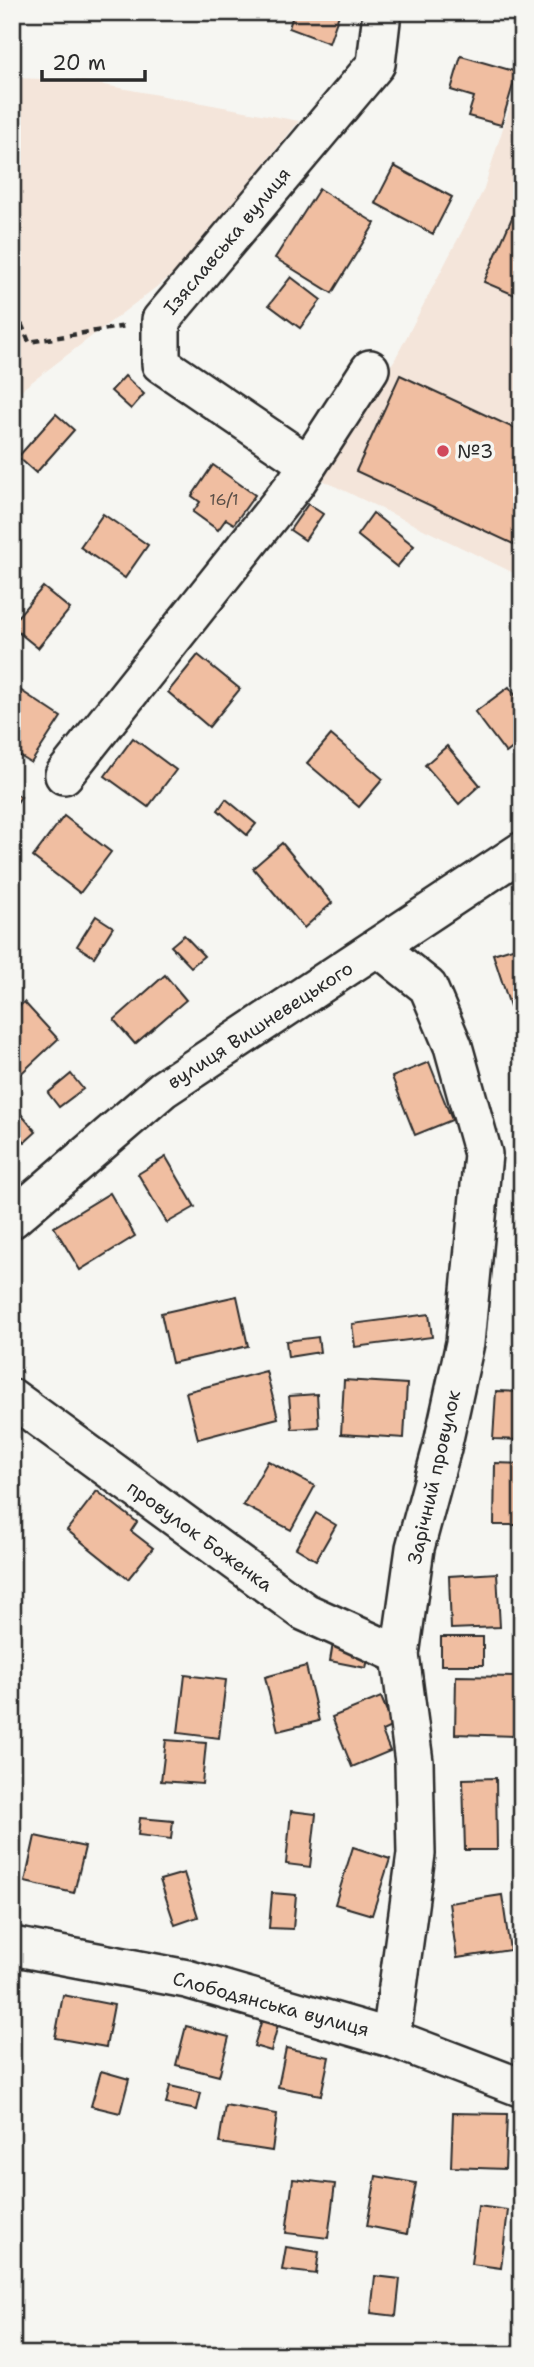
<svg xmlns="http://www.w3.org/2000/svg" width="534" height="2367" font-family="'Shantell Sans',sans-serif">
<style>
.built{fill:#f4e5da}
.building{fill:#f0bea1;stroke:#2b2b2b;stroke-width:2}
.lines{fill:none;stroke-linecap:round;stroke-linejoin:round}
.street-casing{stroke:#2b2b2b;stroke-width:42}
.path{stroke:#2b2b2b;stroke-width:4.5;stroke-dasharray:7 5;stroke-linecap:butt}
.street{stroke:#f6f6f2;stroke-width:37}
.poi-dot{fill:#d1495b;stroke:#f6f6f2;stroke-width:2.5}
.labels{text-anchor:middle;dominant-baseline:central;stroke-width:7;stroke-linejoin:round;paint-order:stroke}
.number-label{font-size:16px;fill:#5c5048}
.street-label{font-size:19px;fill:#2b2b2b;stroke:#f6f6f2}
.poi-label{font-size:19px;fill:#2b2b2b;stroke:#f6f6f2;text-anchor:start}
</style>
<rect width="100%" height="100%" fill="#f6f6f2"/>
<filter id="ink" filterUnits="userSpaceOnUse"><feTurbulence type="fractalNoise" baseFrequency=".0143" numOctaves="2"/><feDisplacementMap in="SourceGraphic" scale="14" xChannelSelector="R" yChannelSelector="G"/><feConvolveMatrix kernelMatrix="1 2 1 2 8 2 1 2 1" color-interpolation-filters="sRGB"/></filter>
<g filter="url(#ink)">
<!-- built -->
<g class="built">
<path d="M522 68V577L312 475 394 361 483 191Z"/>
<path d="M12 78 77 80 299 121 180 269 12 397Z"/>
</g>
<!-- building -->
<g class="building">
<path d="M294 12H340L329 43 289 28Z"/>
<path d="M461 56 517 72 501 125 468 116 474 97 451 90Z"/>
<path d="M394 166 452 197 433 234 375 203Z"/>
<path d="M319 189 375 223 332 293 275 258Z"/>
<path d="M514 213 522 216V298L484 282Z"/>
<path d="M291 277 321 300 300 328 269 305Z"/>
<path d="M400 375 522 432V548L356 471Z"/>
<path d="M125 376 144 394 131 409 111 391Z"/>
<path d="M56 414 74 430 36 473 18 457Z"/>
<path d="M213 465 255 495 234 524 226 519 218 530 193 512 200 502 192 496Z"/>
<path d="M308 504 323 514 305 540 290 530Z"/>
<path d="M373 513 414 546 397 567 357 535Z"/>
<path d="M103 514 148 545 125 578 80 547Z"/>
<path d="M43 587 70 609 38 648 12 627V623Z"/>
<path d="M198 655 240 689 209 727 168 692Z"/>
<path d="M509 687 522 704V741L506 753 475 712Z"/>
<path d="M17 688 61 717 31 763 12 751V695Z"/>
<path d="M331 735 383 779 359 807 307 763Z"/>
<path d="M133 738 176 770 148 807 105 776Z"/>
<path d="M447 746 480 785 459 804 425 765Z"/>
<path d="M12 791 21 797 12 809Z"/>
<path d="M226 799 256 824 247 835 218 810Z"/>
<path d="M64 816 111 852 80 893 33 857Z"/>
<path d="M282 843 332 903 304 928 253 868Z"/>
<path d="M96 916 113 927 94 957 77 946Z"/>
<path d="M184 935 204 956 191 967 171 946Z"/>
<path d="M522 945V1002L510 1006 493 954Z"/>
<path d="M165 975 186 1000 135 1044 114 1020Z"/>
<path d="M24 1002 58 1039 12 1082V1013Z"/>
<path d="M429 1062 452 1120 415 1135 392 1077Z"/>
<path d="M71 1074 83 1089 59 1107 48 1093Z"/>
<path d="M15 1107 36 1132 25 1142 12 1126V1110Z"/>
<path d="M166 1157 195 1207 167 1223 138 1174Z"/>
<path d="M110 1193 135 1236 80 1270 54 1227Z"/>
<path d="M237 1296 248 1346 172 1363 161 1313Z"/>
<path d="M429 1314 432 1337 355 1347 352 1324Z"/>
<path d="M318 1337 320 1352 288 1357 286 1341Z"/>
<path d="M266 1371 278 1418 198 1439 186 1392Z"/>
<path d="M344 1380 407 1384 404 1438 341 1434Z"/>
<path d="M496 1391 522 1392V1440L493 1439Z"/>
<path d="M317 1394 319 1427 292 1429 289 1396Z"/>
<path d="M268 1461 315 1486 291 1530 243 1505Z"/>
<path d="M495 1463 522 1464V1525H494Z"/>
<path d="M97 1491 137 1522 131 1531 153 1548 128 1579 67 1530Z"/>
<path d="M316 1513 336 1525 316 1560 296 1548Z"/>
<path d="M497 1573 500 1627 451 1629 449 1576Z"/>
<rect x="441" y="1637" width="42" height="28"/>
<path d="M333 1643 370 1650 366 1668 330 1661Z"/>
<path d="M306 1666 319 1721 278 1731 265 1677Z"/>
<path d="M185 1675 226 1680 219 1738 178 1733Z"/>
<path d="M456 1676 517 1677 515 1736 455 1734Z"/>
<path d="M381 1697 393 1726 382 1731 390 1751 352 1767 332 1717Z"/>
<path d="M166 1740 206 1743 202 1784 161 1781Z"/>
<path d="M496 1778 497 1850H465L463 1779Z"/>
<path d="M291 1811 316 1814 310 1867 286 1864Z"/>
<path d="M140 1818 173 1821 171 1839 138 1835Z"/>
<path d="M35 1836 85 1847 74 1893 25 1882Z"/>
<path d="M353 1847 390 1859 372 1915 335 1904Z"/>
<path d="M184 1873 198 1917 175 1925 160 1880Z"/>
<path d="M272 1893 296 1895 293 1929 269 1928Z"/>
<path d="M502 1895 510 1950 457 1958 449 1903Z"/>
<path d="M12 1986 21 1988 12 2022Z"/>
<path d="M63 1995 114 2005 106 2047 55 2038Z"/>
<path d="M263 2016 279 2021 271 2051 254 2046Z"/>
<path d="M186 2026 229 2037 219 2076 176 2065Z"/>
<path d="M286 2048 329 2057 321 2095 278 2087Z"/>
<path d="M101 2071 129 2079 120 2113 91 2106Z"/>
<path d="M170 2086 201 2093 197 2110 166 2104Z"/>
<path d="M225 2105 277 2114 272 2151 219 2143Z"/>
<path d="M453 2113 507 2114 505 2169 451 2167Z"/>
<path d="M376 2176 416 2183 407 2234 367 2226Z"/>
<path d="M293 2179 335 2184 328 2238 286 2233Z"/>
<path d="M478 2206 508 2210 501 2268 471 2264Z"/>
<path d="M286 2247 319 2252 316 2274 282 2270Z"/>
<path d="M375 2276 400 2279 396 2316 371 2313Z"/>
</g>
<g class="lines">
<!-- street casing -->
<g class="street-casing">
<g id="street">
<path d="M308 464 161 364V320L376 64 382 12"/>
<path d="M64 775 296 483 370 369"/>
<path d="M378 947 428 987 453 1046 483 1154 465 1343 442 1448 415 1548 400 1655 414 1762 416 1854 391 2038"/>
<path d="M12 1219 163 1089 522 851"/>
<path d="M12 1398 305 1612 400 1655"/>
<path d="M12 1946 187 1979 391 2038 522 2088"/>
</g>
</g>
<!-- path -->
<path class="path" d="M12 302 29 342 126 326"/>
<!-- street -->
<use href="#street" class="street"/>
</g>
</g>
<!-- markers -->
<circle class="poi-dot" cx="443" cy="451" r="7"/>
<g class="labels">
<!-- number labels -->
<g class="number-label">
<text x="224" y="499">16/1</text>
</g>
<!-- street labels -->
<g class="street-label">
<text transform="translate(227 241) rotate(-50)">Ізяславська вулиця</text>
<text transform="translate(260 1025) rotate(-33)">вулиця Вишневецького</text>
<text transform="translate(434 1477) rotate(-77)">Зарічний провулок</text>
<text transform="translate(200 1536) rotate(36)">провулок Боженка</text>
<text transform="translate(271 2004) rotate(15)">Слободянська вулиця</text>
</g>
<!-- poi labels -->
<g class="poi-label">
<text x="457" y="451">№3</text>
</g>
</g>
<!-- margin -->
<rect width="534" height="2367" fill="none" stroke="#f6f6f2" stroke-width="42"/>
<rect x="21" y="21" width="492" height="2325" fill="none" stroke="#2b2b2b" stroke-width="2.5" filter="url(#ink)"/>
<!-- scale -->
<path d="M42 70v10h103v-10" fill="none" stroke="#2b2b2b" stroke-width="3.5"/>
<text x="52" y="70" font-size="21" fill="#2b2b2b" stroke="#f6f6f2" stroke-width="5" paint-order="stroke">20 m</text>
</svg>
